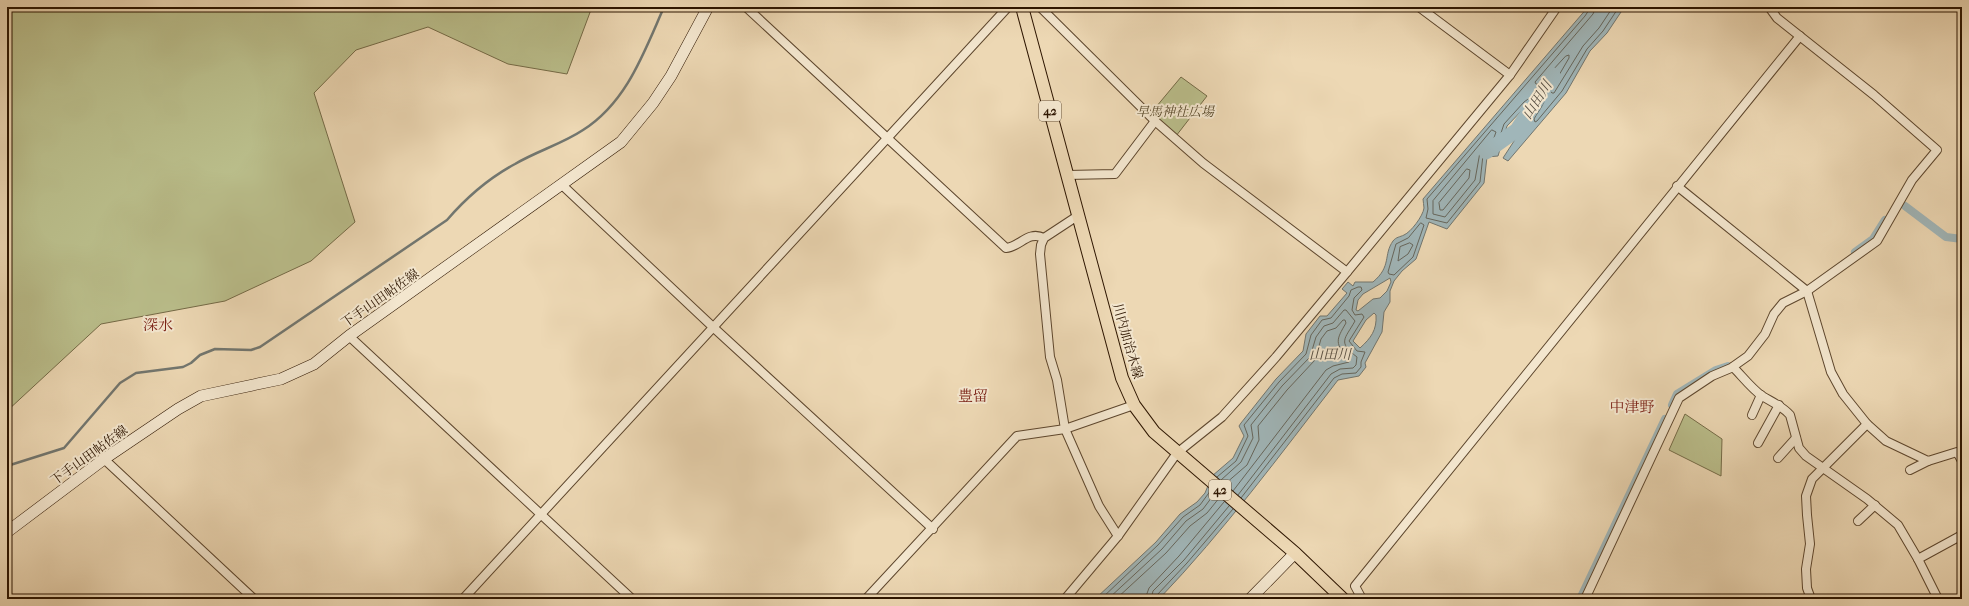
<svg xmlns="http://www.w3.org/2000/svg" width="1969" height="606" font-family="'IM FELL French Canon','Noto Serif JP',serif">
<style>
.green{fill:#babe8b;stroke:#746a46}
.water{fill:#a0b6b9;stroke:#72766f;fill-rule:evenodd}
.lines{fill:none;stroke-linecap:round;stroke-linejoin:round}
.shore{stroke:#66665c;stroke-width:1}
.stream{stroke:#72766f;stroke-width:2.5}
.canal{stroke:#a0b6b9;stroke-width:8}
.river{stroke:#a0b6b9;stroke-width:15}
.street-casing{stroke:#5d462d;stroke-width:10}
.secondary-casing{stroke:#2d1500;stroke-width:12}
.primary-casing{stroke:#2d1500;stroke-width:14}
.street{stroke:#f3e6ce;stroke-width:8}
.secondary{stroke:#f3e6ce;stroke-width:11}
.primary{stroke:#edd8b4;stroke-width:12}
.labels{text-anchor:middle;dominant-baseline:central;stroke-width:4;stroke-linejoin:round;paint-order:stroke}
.shield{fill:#f3e6ce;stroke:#68543e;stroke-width:1}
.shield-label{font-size:12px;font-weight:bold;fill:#2d1500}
.park-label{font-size:13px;font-style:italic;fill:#57482a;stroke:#f3e6ce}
.street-label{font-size:13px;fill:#2d1500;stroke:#f3e6ce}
.water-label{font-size:14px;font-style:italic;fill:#554d41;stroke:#f3e6ce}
.quarter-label{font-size:15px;fill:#7a1f14;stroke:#f3e6ce}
</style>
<rect width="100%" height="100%" fill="#edd8b4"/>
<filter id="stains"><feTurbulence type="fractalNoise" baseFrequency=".005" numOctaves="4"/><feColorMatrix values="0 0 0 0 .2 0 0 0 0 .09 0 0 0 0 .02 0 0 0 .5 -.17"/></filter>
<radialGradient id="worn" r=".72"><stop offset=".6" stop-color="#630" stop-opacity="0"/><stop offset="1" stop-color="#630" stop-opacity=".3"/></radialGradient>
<!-- green -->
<g class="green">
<path d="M7 7H592L567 74 508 64 428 27 356 50 314 93 355 222 311 261 225 301 101 324 7 411Z"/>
<path d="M1181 77 1207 96 1176 136 1151 113Z"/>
<path d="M1685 414 1722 439 1721 476 1669 450Z"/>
</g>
<!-- water -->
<path class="water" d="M1588 7H1626L1623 9 1607 33 1590 51 1566 93 1508 161 1503 158 1542 98V92L1527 105 1507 126 1498 156 1487 157 1484 183 1447 229 1429 222 1416 259 1402 271 1394 281 1390 291V302L1384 312 1382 332 1365 363 1366 367 1359 376 1338 380C1280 455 1224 531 1159 599H1095L1156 542 1180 514 1197 502 1205 493 1212 476 1233 458 1244 436 1239 426 1241 423 1276 379 1303 351 1306 334 1320 316H1327L1347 293 1342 289 1348 282 1353 286 1355 282H1373C1392 266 1383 255 1393 241 1396 237 1400 237 1404 235 1411 232 1423 216 1424 208 1424 205 1423 202 1423 199ZM1390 278 1391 282 1387 291 1380 298 1373 299 1358 311 1356 310 1358 300 1363 294ZM1374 313 1376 315C1377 330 1371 338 1360 348L1353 341 1366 320Z"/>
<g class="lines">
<!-- shore -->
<g class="shore">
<path d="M1591 7 1585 16 1427 199 1428 209 1426 218 1447 223 1480 182 1483 155 1486 153 1495 151 1504 124 1524 102 1542 89 1545 91C1548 101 1538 111 1534 119L1535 122 1537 121 1562 91 1587 49 1603 31 1619 7"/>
<path d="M1596 7 1593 14 1535 82 1536 84 1545 85 1552 93H1554L1583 46 1599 28 1613 7"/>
<path d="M1566 56 1569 55V58L1555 82 1553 83 1547 77Z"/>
<path d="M1492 130 1496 132 1491 146 1480 152 1475 180 1445 217 1433 214V201Z"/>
<path d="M1467 169 1470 170 1469 178 1443 210H1440L1439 203Z"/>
<path d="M1421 223 1424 225 1413 257 1394 275 1389 274 1388 272 1396 244 1408 238Z"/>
<path d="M1410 243 1413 245 1408 254 1398 261 1400 247Z"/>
<path d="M1217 477 1236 461 1248 436 1244 425 1279 382 1306 354 1311 335 1322 320 1331 318 1349 296 1351 290 1358 287H1361L1362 290 1354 298 1352 310 1355 315 1362 314 1364 317 1349 341 1357 351 1365 352 1361 362V367L1356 373 1342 374 1334 378 1241 498"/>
<path d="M1221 480 1241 462 1253 438 1251 425 1282 386 1310 357 1316 337 1324 326 1333 323 1344 310H1346L1355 321C1345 339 1337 342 1357 357L1356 365 1353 368 1340 369 1331 374 1238 495"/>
<path d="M1225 484 1247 465 1259 440 1258 426 1287 390 1315 360 1321 339 1327 331 1336 328 1343 320H1345L1346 323C1336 340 1334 344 1350 359L1349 362 1333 366 1326 370 1233 491"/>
<path d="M1101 599 1158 545 1183 517 1200 505 1211 490"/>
<path d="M1108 599 1162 549 1186 521 1203 509 1215 493"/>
<path d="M1116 599 1166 553 1190 526 1207 513 1220 497"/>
<path d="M1145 599 1149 588 1179 556 1224 502"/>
<path d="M1151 599 1153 591 1184 560 1229 506"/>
<path d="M1156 599 1157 595 1187 563 1233 509"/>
</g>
<!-- stream -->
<path class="stream" d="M7 466 64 448 120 383 136 373 183 367 191 363 200 355 215 349 251 350 260 347 447 220C466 198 489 178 515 164 537 151 562 144 583 130 627 102 644 52 664 7"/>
<!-- canal -->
<g class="canal">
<path d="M1905 206 1946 237 1962 239"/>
<path d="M1855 252 1873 239 1885 220"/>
<path d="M1672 405 1677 394 1716 370 1728 366"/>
<path d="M1580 599 1665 419"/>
</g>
<!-- river -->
<path class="river" d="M1486 152 1517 130 1553 75"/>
<!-- street casing -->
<g class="street-casing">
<g id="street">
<path d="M746 7 1006 248C1020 247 1028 230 1044 238"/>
<path d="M1040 7 1155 121 1203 163 1347 272"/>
<path d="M1419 7 1510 75"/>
<path d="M1067 175 1115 174 1155 121"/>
<path d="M561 184 714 328 933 529"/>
<path d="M1677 186 1807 291 1831 372 1843 394 1867 424"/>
<path d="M1079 215 1044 238 1041 245 1040 254 1050 357 1057 380 1065 429 1099 506 1118 536"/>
<path d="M349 336 632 599"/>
<path d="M1733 367C1742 376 1751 388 1762 396 1772 402 1782 406 1790 415L1799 448 1806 456 1867 499 1898 525 1918 559"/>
<path d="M1752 415 1761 395"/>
<path d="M1758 443 1779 405"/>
<path d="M1778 458 1796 438"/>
<path d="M104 459 254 599"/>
<path d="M1910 470 1928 461"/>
<path d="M1858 521 1875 505"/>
<path d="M463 599 1008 7"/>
<path d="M866 599 1017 436 1065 429 1134 405"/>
<path d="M1065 599 1118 536 1177 453 1222 417 1276 357 1347 272 1510 75 1557 7"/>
<path d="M1362 599 1355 586 1800 36"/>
<path d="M1585 599 1679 398 1712 376 1731 368 1748 356 1765 334 1774 314 1783 303 1807 291 1877 241 1912 180 1937 150 1874 95 1777 18 1769 7"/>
<path d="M1811 599 1807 588 1806 569 1810 544 1807 515 1806 496 1812 479 1867 424 1886 441 1928 461 1957 452 1962 461"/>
<path d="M1938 599 1918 559 1962 535"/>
</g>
</g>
<!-- secondary casing -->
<g class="secondary-casing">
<g id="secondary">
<path d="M7 532 104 459 178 409 201 396 281 379 314 364 349 336 621 142 653 103 671 76 708 7"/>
<path d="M1250 599 1295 553"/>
</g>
</g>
<!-- primary casing -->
<g class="primary-casing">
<path id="primary" d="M1022 7 1122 378 1134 405 1154 432 1295 553 1343 599"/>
</g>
<!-- street -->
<use href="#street" class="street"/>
<!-- secondary -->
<use href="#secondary" class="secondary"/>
<!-- primary -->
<use href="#primary" class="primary"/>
</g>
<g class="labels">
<!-- shield labels -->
<g class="shield">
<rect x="1039" y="101" width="22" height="20" rx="3"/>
<rect x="1209" y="480" width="22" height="20" rx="3"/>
</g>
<g class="shield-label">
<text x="1050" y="111">42</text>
<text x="1220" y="490">42</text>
</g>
<!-- park labels -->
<g class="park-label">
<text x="1175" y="111">早馬神社広場</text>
</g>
<!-- street labels -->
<g class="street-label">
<text transform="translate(380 298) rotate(-35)">下手山田帖佐線</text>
<text transform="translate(1128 341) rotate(74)">川内加治木線</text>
<text transform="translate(89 455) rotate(-36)">下手山田帖佐線</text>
</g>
<!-- water labels -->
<g class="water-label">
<text transform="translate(1537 100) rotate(-57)">山田川</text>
<text x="1330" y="354">山田川</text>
</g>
<!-- quarter labels -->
<g class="quarter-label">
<text x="158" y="325">深水</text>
<text x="973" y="396">豊留</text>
<text x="1632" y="407">中津野</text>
</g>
</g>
<!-- margin -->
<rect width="1969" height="606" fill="none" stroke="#edd8b4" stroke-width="24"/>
<rect x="8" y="8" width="1953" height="590" fill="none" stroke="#2d1500" stroke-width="2"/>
<rect x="12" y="12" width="1945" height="582" fill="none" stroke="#2d1500"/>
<rect width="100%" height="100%" filter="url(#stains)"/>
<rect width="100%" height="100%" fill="url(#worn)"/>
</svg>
